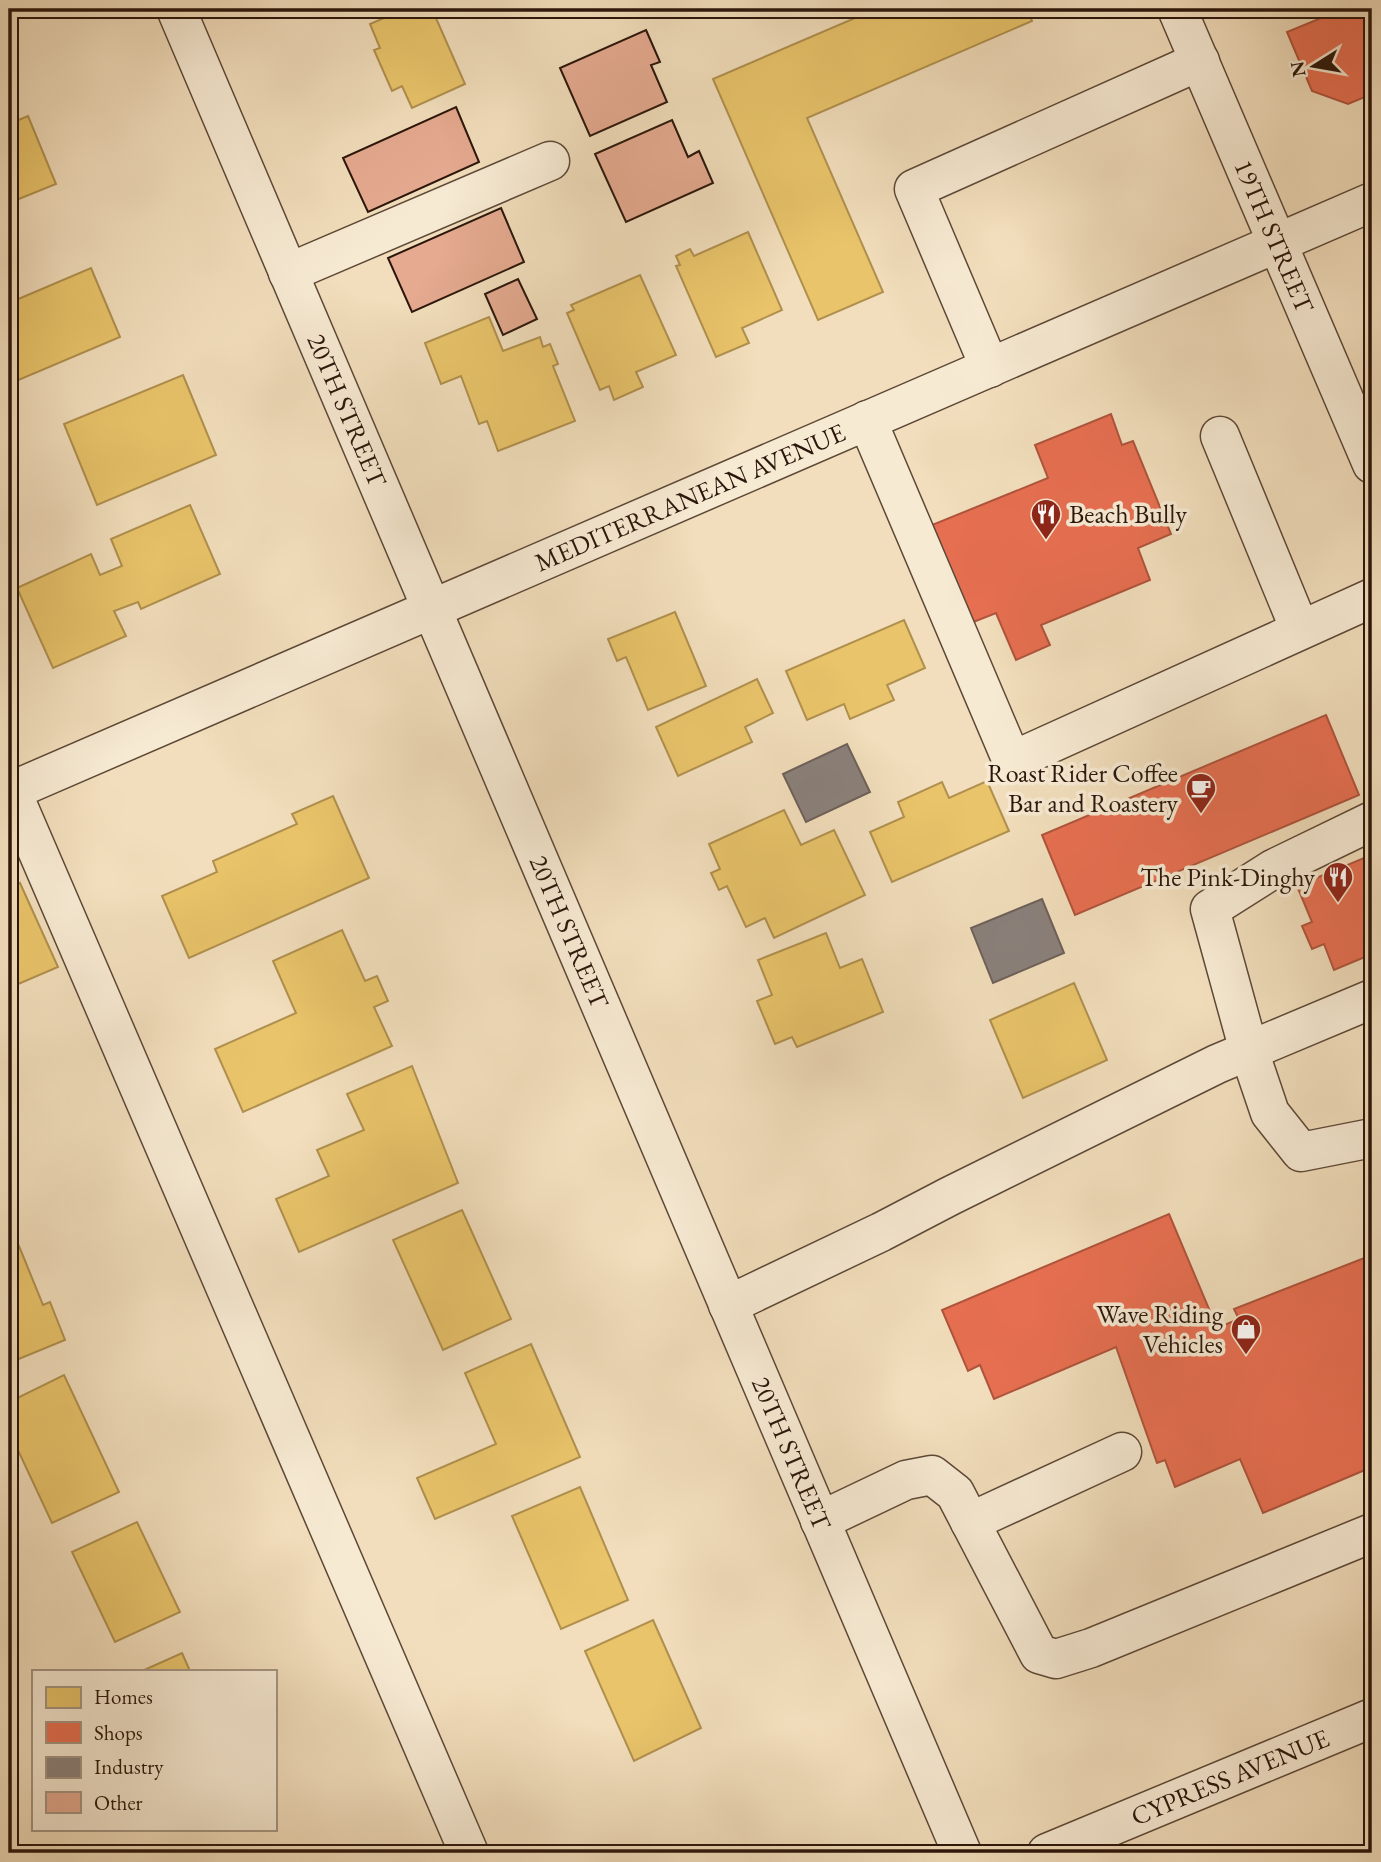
<svg xmlns="http://www.w3.org/2000/svg" width="1381" height="1862" font-family="'EB Garamond',serif">
<style>
.homes{fill:#e9c46a;stroke:#b0904e;stroke-width:2}
.shops{fill:#e76f51;stroke:#af543c;stroke-width:2}
.industry{fill:#8a817c;stroke:#6e615a;stroke-width:2}
.building{fill:#e5aa90;stroke:#2b160b;stroke-width:2}
.lines{fill:none;stroke-linecap:round;stroke-linejoin:round}
.minor-casing{stroke:#5d4837;stroke-width:41}
.minor{stroke:#f7ead3;stroke-width:38}
.labels{text-anchor:middle;dominant-baseline:central;stroke-width:7;stroke-linejoin:round;paint-order:stroke}
.street-label{font-size:26px;fill:#2b160b;stroke:#f7ead3}
.poi-label{font-size:26px;fill:#2b160b;stroke:#f7ead3;text-anchor:end}
</style>
<rect width="100%" height="100%" fill="#f2debc"/>
<filter id="stains"><feTurbulence type="fractalNoise" baseFrequency=".00286" numOctaves="4"/><feColorMatrix values="0 0 0 0 .2 0 0 0 0 .09 0 0 0 0 .02 0 0 0 .5 -.17"/></filter>
<radialGradient id="worn" r=".72"><stop offset=".6" stop-color="#630" stop-opacity="0"/><stop offset="1" stop-color="#630" stop-opacity=".3"/></radialGradient>
<!-- homes -->
<g class="homes">
<path d="M405 9H432L465 84 412 108 402 86 392 91 374 50 380 48 370 24Z"/>
<path d="M876 9H1027L1032 21 807 118 883 292 818 320 713 79Z"/>
<path d="M28 116 56 184 9 203V124Z"/>
<path d="M748 232 782 310 742 328 749 343 716 357 676 266 680 265 676 256 690 249 694 256Z"/>
<path d="M91 268 120 337 9 384V303Z"/>
<path d="M640 275 676 355 636 372 643 387 614 400 609 386 600 390 567 313 574 310 571 305Z"/>
<path d="M489 317 503 351 540 337 543 347 550 344 558 364 553 366 575 421 498 451 487 421 479 424 461 376 441 384 425 343Z"/>
<path d="M183 375 216 455 97 505 64 424Z"/>
<path d="M190 505 220 574 141 609 138 602 114 611 126 636 53 668 17 588 91 554 100 575 122 566 111 539Z"/>
<path d="M675 612 706 686 648 710 626 657 617 661 608 639Z"/>
<path d="M904 620 925 668 887 685 894 700 850 719 844 704 807 720 786 671Z"/>
<path d="M757 679 773 713 745 727 752 742 678 776 656 727Z"/>
<path d="M987 781 1009 831 892 882 870 832 904 817 898 802 942 782 949 798Z"/>
<path d="M333 796 369 878 189 958 162 896 217 872 213 861 297 824 292 814Z"/>
<path d="M784 810 801 845 834 830 865 895 774 938 765 918 746 927 727 886 719 890 711 873 720 869 709 844Z"/>
<path d="M20 883 58 967 9 988V889Z"/>
<path d="M342 930 365 981 377 976 388 1001 374 1007 392 1046 243 1112 215 1049 296 1013 273 961Z"/>
<path d="M826 933 840 968 862 959 883 1012 797 1047 792 1037 775 1044 757 1001 772 995 758 960Z"/>
<path d="M1074 983 1107 1060 1023 1098 990 1020Z"/>
<path d="M412 1066 458 1183 299 1252 276 1199 329 1176 317 1150 364 1130 347 1094Z"/>
<path d="M462 1210 511 1319 443 1350 393 1240Z"/>
<path d="M19 1246 43 1305 50 1302 65 1340 9 1363V1250Z"/>
<path d="M531 1344 580 1457 435 1519 417 1478 496 1444 465 1373Z"/>
<path d="M64 1375 119 1492 52 1523 9 1431V1402Z"/>
<path d="M580 1487 628 1600 561 1629 512 1516Z"/>
<path d="M137 1522 180 1612 115 1642 72 1552Z"/>
<path d="M653 1620 701 1728 634 1761 585 1651Z"/>
<path d="M182 1653 190 1671H142Z"/>
</g>
<!-- shops -->
<g class="shops">
<path d="M1343 9H1372V94L1348 104 1312 91 1287 32Z"/>
<path d="M1111 414 1122 445 1133 441 1171 534 1138 548 1150 580 1041 625 1050 645 1016 660 996 613 971 623 932 525 1048 478 1035 445Z"/>
<path d="M1326 715 1359 795 1075 915 1042 835Z"/>
<path d="M1371 855 1372 859V954L1334 970 1324 944 1312 949 1302 926 1312 922 1297 886Z"/>
<path d="M1169 1214 1217 1328 1239 1319 1234 1309 1372 1255V1467L1263 1513 1240 1459 1175 1487 1165 1460 1157 1463 1116 1347 994 1399 980 1365 968 1371 942 1310Z"/>
</g>
<!-- industry -->
<g class="industry">
<path d="M847 744 870 792 806 822 783 774Z"/>
<path d="M1042 899 1064 953 993 983 971 928Z"/>
</g>
<!-- building -->
<g class="building">
<path d="M646 30 660 62 651 65 667 102 590 136 560 68Z"/>
<path d="M456 107 479 162 368 212 343 158Z"/>
<path d="M672 120 688 157 699 151 713 183 626 222 595 154Z"/>
<path d="M501 208 524 262 412 312 388 258Z"/>
<path d="M518 279 537 319 503 335 485 294Z"/>
</g>
<g class="lines">
<!-- minor casing -->
<g class="minor-casing">
<g id="minor">
<path id="s1" d="M176 9 962 1853"/>
<path id="s2" d="M1177 9 1372 464"/>
<path d="M288 273 550 161"/>
<path d="M990 368 914 189 1200 61"/>
<path d="M867 420 1012 761 1372 598"/>
<path d="M1220 436 1300 630"/>
<path d="M9 785 469 1853"/>
<path id="s3" d="M9 792 1372 202"/>
<path d="M1372 821 1273 869 1210 909 1249 1051 1270 1113 1301 1152 1372 1138"/>
<path d="M728 1305 881 1232 950 1196 1217 1064 1372 999"/>
<path d="M820 1521 906 1480 932 1475 955 1493 1039 1654 1056 1659 1091 1648 1372 1533"/>
<path d="M970 1522 1122 1452"/>
<path id="s4" d="M1047 1853 1372 1718"/>
</g>
</g>
<!-- minor -->
<use href="#minor" class="minor"/>
</g>
<!-- icons -->
<defs>
<g id="restaurant-pin" transform="scale(1.575)"><path d="M0 17L-7.5 6A9.5 9.5 0 1 1 7.5 6Z" fill="#8f2418" stroke="#f7ead3"/><path d="M-5-6h1v4h1v-4h1v4h1v-4h1v5L-1.5 .5V6h-2V.5L-5-1ZM5-6V6H3V1.5H1.5Q1.5-4 5-6Z" fill="#fff"/></g>
<g id="cafe-pin" transform="scale(1.575)"><path d="M0 17L-7.5 6A9.5 9.5 0 1 1 7.5 6Z" fill="#8f2418" stroke="#f7ead3"/><path d="M-5.5-4.5H6V0H3Q3 3.5 0 3.5H-2.5Q-5.5 3.5-5.5 0ZM3-3.2v2h1.7v-2ZM-6 4.5H4V6H-6Z" fill="#fff"/></g>
<g id="shop-pin" transform="scale(1.575)"><path d="M0 17L-7.5 6A9.5 9.5 0 1 1 7.5 6Z" fill="#8f2418" stroke="#f7ead3"/><path d="M-5-2.5h2.3a2.7 3.5 0 0 1 5.4 0H5L5.5 6h-11ZM-1.5-2.5h3a1.5 2.3 0 0 0-3 0Z" fill="#fff"/></g>
</defs>
<g fill-rule="evenodd">
<use href="#restaurant-pin" x="1046" y="514"/>
<use href="#cafe-pin" x="1201" y="788"/>
<use href="#restaurant-pin" x="1338" y="877"/>
<use href="#shop-pin" x="1246" y="1329"/>
</g>
<g class="labels">
<!-- street labels -->
<g class="street-label">
<text stroke="none"><textPath href="#s2" startOffset="247">19TH STREET</textPath></text>
<text stroke="none"><textPath href="#s1" startOffset="436">20TH STREET</textPath></text>
<text stroke="none"><textPath href="#s3" startOffset="742">MEDITERRANEAN AVENUE</textPath></text>
<text stroke="none"><textPath href="#s1" startOffset="1003">20TH STREET</textPath></text>
<text stroke="none"><textPath href="#s1" startOffset="1570">20TH STREET</textPath></text>
<text stroke="none"><textPath href="#s4" startOffset="198">CYPRESS AVENUE</textPath></text>
</g>
<!-- poi labels -->
<g class="poi-label">
<text x="1069" y="514" text-anchor="start">Beach Bully</text>
<text x="1178" y="773">Roast Rider Coffee<tspan x="1178" dy="30">Bar and Roastery</tspan></text>
<text x="1315" y="877">The Pink-Dinghy</text>
<text x="1223" y="1314">Wave Riding<tspan x="1223" dy="30">Vehicles</tspan></text>
</g>
</g>
<!-- margin -->
<rect width="1381" height="1862" fill="none" stroke="#f2debc" stroke-width="35"/>
<rect x="10" y="10" width="1360" height="1841" fill="none" stroke="#2b160b" stroke-width="3.5"/>
<rect x="18" y="18" width="1346" height="1827" fill="none" stroke="#2b160b" stroke-width="2"/>
<!-- legend -->
<rect x="32" y="1670" width="245" height="161" fill="#f7ead3" stroke="#a59583" stroke-width="2"/>
<rect x="46" y="1687" width="35" height="21" fill="#e9c46a" stroke="#a59583" stroke-width="2"/>
<text x="94" y="1704" font-size="21" fill="#2b160b">Homes</text>
<rect x="46" y="1722" width="35" height="21" fill="#e76f51" stroke="#a59583" stroke-width="2"/>
<text x="94" y="1740" font-size="21" fill="#2b160b">Shops</text>
<rect x="46" y="1757" width="35" height="21" fill="#8a817c" stroke="#a59583" stroke-width="2"/>
<text x="94" y="1774" font-size="21" fill="#2b160b">Industry</text>
<rect x="46" y="1792" width="35" height="21" fill="#e5aa90" stroke="#a59583" stroke-width="2"/>
<text x="94" y="1810" font-size="21" fill="#2b160b">Other</text>
<!-- north arrow -->
<g transform="translate(1314 66) rotate(259)" stroke="#f7ead3" stroke-width="5" paint-order="stroke">
<path d="M0-5L12 26L0 18L-12 26Z" fill="#2b160b"/>
<text y="-10" font-size="19" font-weight="bold" text-anchor="middle" fill="#2b160b">N</text>
</g>
<rect width="100%" height="100%" filter="url(#stains)"/>
<rect width="100%" height="100%" fill="url(#worn)"/>
</svg>
